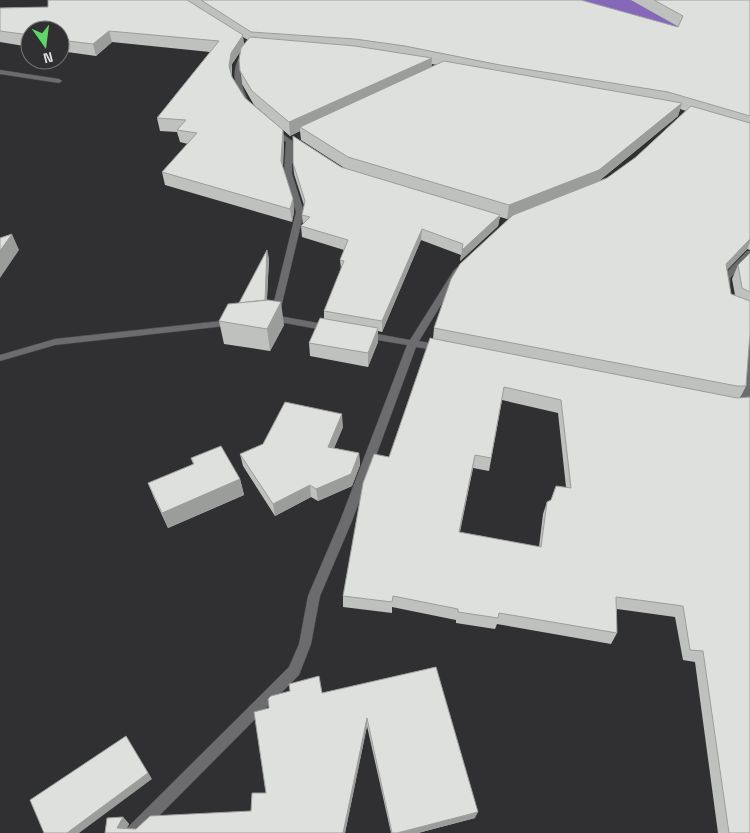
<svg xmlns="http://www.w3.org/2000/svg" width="750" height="833" font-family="'Space Grotesk',sans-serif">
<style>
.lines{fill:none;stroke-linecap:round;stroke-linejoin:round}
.river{fill:#8568b9;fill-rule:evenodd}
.lane-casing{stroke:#4c4b4e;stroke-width:1}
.street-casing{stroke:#4c4b4e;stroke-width:1}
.lane{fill:#6c6b6d;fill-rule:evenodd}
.street{fill:#6c6b6d;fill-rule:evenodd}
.wall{fill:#bec1be;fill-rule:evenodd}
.shaded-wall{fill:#9b9d9b}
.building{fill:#dde0dd;stroke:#9b9d9b;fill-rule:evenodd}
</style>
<rect width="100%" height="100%" fill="#302f32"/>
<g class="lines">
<!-- river -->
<path class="river" d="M566 0H633L711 17 750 21V45L711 41 584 11 571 8Z"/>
<!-- lane casing -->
<g class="lane-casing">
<g id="lane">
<path d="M244 49 249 50C237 70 239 80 248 101L245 103C241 100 240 98 238 93 232 76 234 64 244 49Z"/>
<path d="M271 128H275L292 141V174L304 212 279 316 329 325 332 326 333 328 332 330 329 331 274 321 270 318 296 212 284 174 286 142 271 130Z"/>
<path d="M747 251H750V258L730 278V288H724L722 277Z"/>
<path d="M458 267 462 270 419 341 440 345 445 348 440 351 416 347 352 521 320 596 311 644 299 675 142 833H125L127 828 289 667 299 644 308 596 340 521 407 345 366 338 361 335 366 332 410 340 454 270Z"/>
<path d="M750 344V405L746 407 741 403 745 347Z"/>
</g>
</g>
<!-- street casing -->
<g class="street-casing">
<g id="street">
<path d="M0 70 59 79 62 81 59 83 0 74Z"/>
<path d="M231 320 235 323 234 325 55 345 0 361V355L55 339Z"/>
</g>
</g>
<!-- lane -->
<use href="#lane" class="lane"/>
<!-- street -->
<use href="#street" class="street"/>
</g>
<!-- wall -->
<g class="wall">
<path d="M48 0H581L678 27H679L631 0H750V250L747 249 727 270 731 294 735 295 732 279 738 265 750 253V342L749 343 746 386 740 398 750 833H718L695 662 683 660 675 617 617 609V633L611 644 497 624 495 629 456 623V620L392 607V613L343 607V596L389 457 433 339 434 328 509 218 507 219 500 217 498 226 460 261 461 255 421 240 382 332 378 331V342L368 367 310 356 309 343 324 319V311L341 269 340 260 344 250 302 237 301 226 303 225 302 215 304 205 294 174 293 163 341 167 346 169 301 140 300 131 290 136 254 105 242 84 239 60 240 52 232 64V77L245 98 283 130 284 143 283 167 293 199 294 212 292 222 165 185 162 172 188 144 180 142 177 132 160 131 157 118 210 52 112 42 96 56 60 51V30H30V47L0 42V8L48 7ZM243 37 248 40 244 45ZM432 64 437 65 431 67ZM680 109 686 111 636 157 607 178 599 181 678 116ZM502 400 558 413 566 487 551 500 547 502 543 514 539 547 460 532 473 468 489 471Z"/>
<path d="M269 258 267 300 284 325 270 351 224 344 219 321 239 303Z"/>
<path d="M343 427 334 448 359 453 360 465 352 486 318 501 311 497 275 516 243 466 240 454Z"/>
<path d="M191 458 240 479 244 495 168 528 154 498 148 483 193 464Z"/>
<path d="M436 667 475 818 418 833H391L367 726 345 833H105L123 817 129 824 126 829H136L251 811 266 793 322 693Z"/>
</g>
<!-- shaded-wall -->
<g class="shaded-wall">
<path d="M109 31 112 42 96 56 93 44Z"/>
<path d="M243 35 244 46 232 64 231 78 229 66 231 53Z"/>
<path d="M432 58 431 71 300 127V131L290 136 289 122Z"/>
<path d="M682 103 678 116 596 183 507 219 509 205Z"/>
<path d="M283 130 284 143 282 174 281 161Z"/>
<path d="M293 199 294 212 292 222 290 209Z"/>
<path d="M500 215 498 226 460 261 462 250Z"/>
<path d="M422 229 421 240 382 332V321Z"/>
<path d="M12 234 19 250 0 278V251Z"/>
<path d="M750 239V242L747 249 720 277 726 264Z"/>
<path d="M267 250 269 258 266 314 265 305Z"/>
<path d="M281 302 284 325 270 351 267 329Z"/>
<path d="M378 328V342L368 367V353Z"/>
<path d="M342 414 343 427 329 460 328 447Z"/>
<path d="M359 453 360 465 352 486 318 501 316 489Z"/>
<path d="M475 455 473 468 457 544 459 532Z"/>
<path d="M240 479 244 495 168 528 162 513Z"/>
<path d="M310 485 311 497 275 516 273 504Z"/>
<path d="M367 718V726L345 833H343Z"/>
<path d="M126 736 152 779 79 833H67Z"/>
<path d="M478 812 475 818 418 833H397Z"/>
<path d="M123 817 129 824 124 833 117 828Z"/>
</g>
<!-- building -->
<g class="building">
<path d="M48 0H187L243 35 231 53 229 66 232 77 245 98 283 130 281 161 293 199 290 209 162 172 197 133 177 130 186 120 157 118 219 41 109 31 93 44 60 40V30H30V35L0 31V8L48 7Z"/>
<path d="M201 0H581L678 27 683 16 654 0H750V116L668 92 500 65 405 46 355 39 251 32Z"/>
<path d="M250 37 355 46 432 58 289 122 252 91 240 71 239 60 241 48Z"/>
<path d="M444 61 682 103 599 170 509 205 348 157 300 127Z"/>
<path d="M691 106 750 123V239L726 264 731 294 750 301V333L746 386H737L434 328 451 279 460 264 513 215 607 178 636 157Z"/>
<path d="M293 136 341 167 500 215 462 250 463 244 422 229 382 321 324 311 344 261 340 260 348 240 301 226 310 217 302 215 305 201 293 163Z"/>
<path d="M12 234 0 251V238Z"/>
<path d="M267 250 265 300 239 303Z"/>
<path d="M750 253V292L742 288 738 265Z"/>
<path d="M268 300 281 302 267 329 219 321 228 304Z"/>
<path d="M320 318 378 328 368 353 309 343Z"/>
<path d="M430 338 737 398 750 397V833H729L703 651 690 650 683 606 616 597 617 633 499 613 498 618 458 612V609L393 596 392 602 343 596 363 483 374 454 389 457ZM504 387 561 400 571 488 556 486 551 500 547 502 541 547 459 532 475 455 491 458Z"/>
<path d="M285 402 342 414 328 447 359 453 351 474 316 489 310 485 273 504 240 454 263 444Z"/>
<path d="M221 446 240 479 162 513 148 483 194 464 191 458Z"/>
<path d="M436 667 478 812 397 833H392L367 718 343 833H105L107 818 123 817 117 828 136 829 150 816 251 811 252 793H266L254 712 269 708 268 699 271 696 290 691 289 684 319 676 322 693Z"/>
<path d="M126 736 148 773 67 833H44L30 800Z"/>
</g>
<!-- north arrow -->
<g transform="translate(45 45) rotate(166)"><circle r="24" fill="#302f32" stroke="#757477"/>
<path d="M0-4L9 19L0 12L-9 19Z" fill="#60d56a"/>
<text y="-8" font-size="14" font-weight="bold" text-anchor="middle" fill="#dcdcde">N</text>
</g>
</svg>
